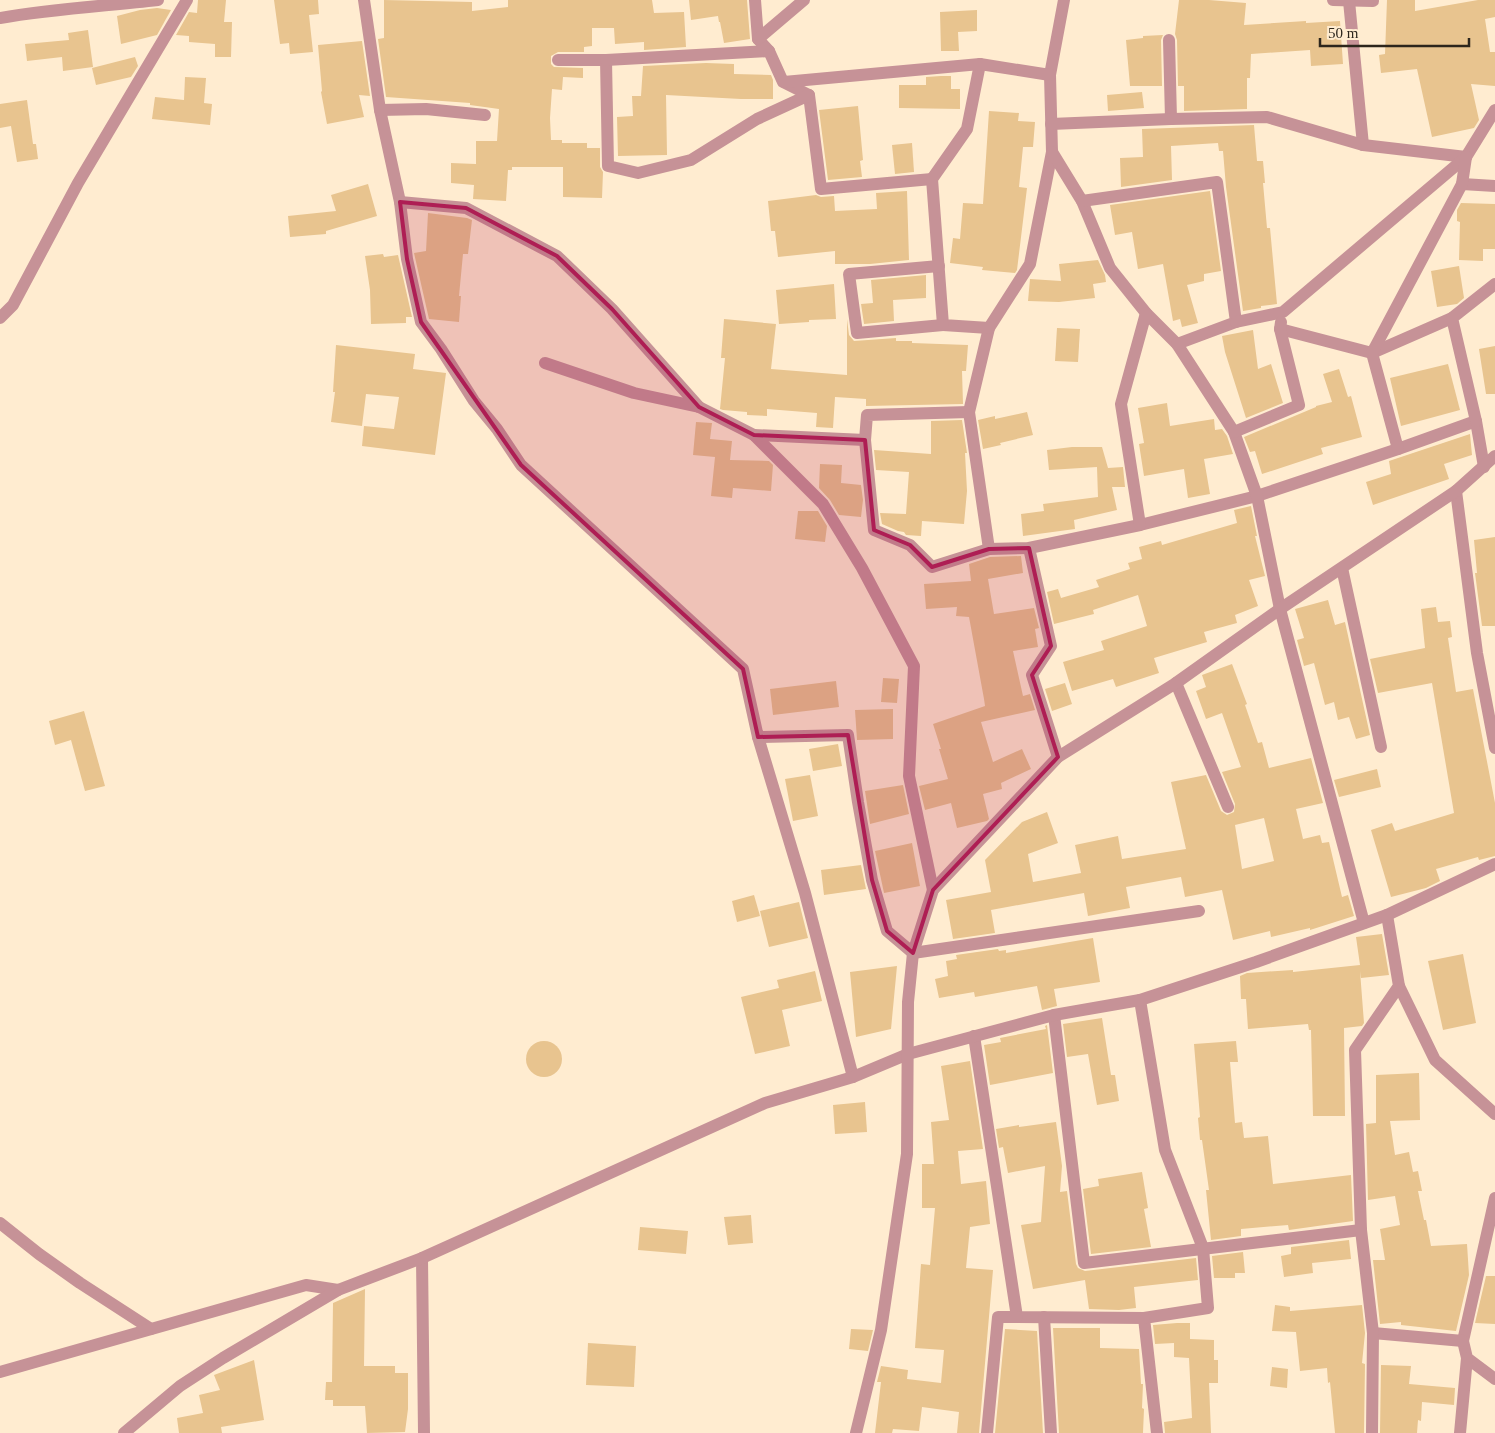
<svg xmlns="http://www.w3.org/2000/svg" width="1495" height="1433" font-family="'Times New Roman',serif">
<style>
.building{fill:#e8c48f;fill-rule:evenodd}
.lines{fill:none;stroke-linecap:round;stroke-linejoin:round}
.minor{stroke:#c69297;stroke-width:12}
.marked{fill:#ae1e54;fill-opacity:0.2;stroke:#ae1e54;stroke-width:4;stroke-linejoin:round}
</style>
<rect width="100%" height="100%" fill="#ffecd0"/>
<!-- building -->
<g class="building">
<path d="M198 0H226L224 22H232L231 57H215V44L189 42V36L176 35 189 12 197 13Z"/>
<path d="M274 0H318L319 14 309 15 313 52 290 54 289 43 280 44Z"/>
<path d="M384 0 472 2V11L508 7V0H652L654 13 684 12 686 47 644 50V42L615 44 614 28H592V46L584 47V52H558L551 56V64L554 67 583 68V78L563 77 562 90 552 89 550 118 551 140H562V143H587V148H600V167L603 172 602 198 563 197V167H512V170H508L506 201 473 199 474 185 451 183V163L476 164V141H497L499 109 470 105V103L386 97 378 39 384 38Z"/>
<path d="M689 0H747L750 39 724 43 720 22H719L718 16 691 20Z"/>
<path d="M1179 0H1209L1246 3 1244 25 1306 21V23L1340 21 1343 64 1311 66 1310 50 1251 54 1250 78H1247V109L1184 111V86H1178L1177 40 1175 34Z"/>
<path d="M1387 0H1415V11L1478 0H1495V17L1485 19 1490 52H1495V86L1471 84 1479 120 1474 128 1432 137 1417 69 1381 73 1379 55 1385 54Z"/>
<path d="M157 8 171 10 157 35 121 44 117 16 140 10Z"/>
<path d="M977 10V31L958 32 959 51H941L940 12Z"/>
<path d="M88 30 93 67 63 71 62 57 27 61 25 44 69 40 68 33Z"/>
<path d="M1163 35 1161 40 1162 86H1130L1126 40 1143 38V36Z"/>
<path d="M362 41 370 96 359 95 364 117 327 124 321 92 322 91 318 45Z"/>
<path d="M135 57 138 66 131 77 96 85 92 68Z"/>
<path d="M706 63 734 64V74L771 75 773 80V99H741L666 95 667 155 618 156 617 117 633 116 632 96H641L643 66Z"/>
<path d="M941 76H951V89H960V109L899 108V85H926V77Z"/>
<path d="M185 77 206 78 204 103 212 104 210 125 152 119 155 97 184 100Z"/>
<path d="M1142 92 1144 108 1108 111 1107 95Z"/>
<path d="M27 100 33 144H36L38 159 17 162 11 126 0 128V104Z"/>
<path d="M858 106 863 160 860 161 862 177 828 180 819 110Z"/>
<path d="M989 111 1019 113 1018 121 1035 122 1033 147H1023L1019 187 1027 188 1017 270 1015 273 982 270 983 267 950 263 953 238 960 239 963 203 983 204Z"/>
<path d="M1254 125 1257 161H1263L1265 183H1263L1267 228H1270L1277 304 1261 306V308L1243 311 1226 187 1223 151H1219L1218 143 1171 146 1172 180 1121 187 1120 158 1143 157 1142 129Z"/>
<path d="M912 143 914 172 895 174 892 145Z"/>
<path d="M368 184 377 216 326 231V234L290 237 288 216 336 211 331 195Z"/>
<path d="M907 191 909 260 870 264H835V251L778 257 775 231H771L768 201 816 195 821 197 834 196 835 211 877 209 876 193Z"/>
<path d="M1210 191 1221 271 1204 274V281L1187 285 1198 323 1182 327 1180 319 1173 321 1163 264 1138 269 1132 232 1115 235 1110 205Z"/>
<path d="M1461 203 1495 204V249H1483V261L1459 260 1460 222 1457 221V210Z"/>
<path d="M428 213 467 218 472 220 468 254H463L459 296H461L459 322 429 319 414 253 426 251Z"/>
<path d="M383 254 384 257 398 255 412 317H406V323L371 324 370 290 365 256Z"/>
<path d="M1098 260 1105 275 1106 282 1093 284 1095 298 1059 302 1028 301 1030 279 1061 281 1059 264Z"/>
<path d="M1459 266 1464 298 1457 304 1437 307 1431 271Z"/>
<path d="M926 275V298L893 300 894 321 864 324 861 304 873 303 871 280Z"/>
<path d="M834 284 836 319 809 320V322L779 324 776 290Z"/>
<path d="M724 319 776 324 771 369 847 375V319L849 335 854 341 896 338V341H912V343L968 345 966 371H962L963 404 866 406V399L835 397 833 428 816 427 817 413 767 409V416L747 415V412L723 410 720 409 725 358H721Z"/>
<path d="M1057 328 1080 329 1078 362 1055 361Z"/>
<path d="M1253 330 1258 369 1271 364 1283 403 1246 418 1225 352 1222 336Z"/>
<path d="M336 345 415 354 413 369 446 373 435 455 362 446 364 426 394 429 399 397 366 394 362 426 331 422 335 392H333Z"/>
<path d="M1495 346V394H1486L1479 349Z"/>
<path d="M1448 364 1460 410 1401 426 1390 378Z"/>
<path d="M1339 369 1348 397 1351 396 1362 437 1321 448 1323 454 1262 474 1255 451 1250 452 1244 437 1316 407V406L1332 402 1323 374Z"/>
<path d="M1167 403 1170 426 1214 419 1215 430 1222 429 1227 436 1233 454 1204 459 1210 494 1188 498 1184 469 1144 476 1139 444 1144 443 1138 408Z"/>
<path d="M1027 412 1033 435 1000 443 1001 445 983 449 978 420 995 416V419Z"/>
<path d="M962 420 967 453H965L967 491 964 524 922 521 921 536 906 535 904 532 898 531 882 524 880 513 906 514 909 472 876 470 874 450 931 454V421Z"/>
<path d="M696 422 712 423 710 439 732 441 730 460 769 461 773 465 771 491 733 488 732 498 711 496 715 457 693 455Z"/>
<path d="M1470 434 1472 455 1444 464 1449 479 1373 505 1366 482 1391 474 1389 461Z"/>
<path d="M1072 447H1102L1108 468 1123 467 1125 487H1112L1117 510 1074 520 1075 529 1023 536 1021 514 1044 511 1043 504 1098 497 1097 467 1049 470 1047 450Z"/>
<path d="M820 464 842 465 841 483 861 485 863 500 861 517 839 515 830 500 819 488Z"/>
<path d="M1251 506 1257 536H1255L1265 576 1249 580 1258 606 1235 615 1237 623 1204 632 1207 642 1154 658 1159 673 1116 687 1113 679 1072 691 1063 662 1104 650 1101 641 1147 626 1138 595 1093 610 1094 614 1054 624 1047 592 1058 589 1061 598 1099 587 1096 580 1130 569 1128 563 1142 559 1139 547 1161 541 1162 545 1237 523 1234 510Z"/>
<path d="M798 511H818L827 526 825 542 795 539Z"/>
<path d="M1495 537V626H1482L1475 573H1477L1474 540Z"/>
<path d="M1021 556 1023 573 988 579 994 614 1034 608 1039 628 1035 629 1038 647 1013 651 1023 696 1030 694 1035 710 981 722 993 762 1022 749 1031 769 1001 783 1002 789 983 794 989 819 987 821 957 828 951 803 925 810 919 786 948 779 939 749H941L933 724 985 706 984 699 969 617 956 616 957 607 926 609 924 584 971 581 969 564 990 557Z"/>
<path d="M1328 600 1335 625 1345 622 1370 735 1356 739 1349 717 1338 720 1334 702 1325 705 1314 663 1304 666 1297 640 1304 638 1295 609Z"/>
<path d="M1436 607 1438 622 1450 621 1452 637 1448 638 1456 692 1473 689 1495 803V856L1479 860 1478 857 1436 869 1440 881 1426 888 1391 897 1371 830 1392 823 1395 831 1454 813 1432 683 1378 693 1370 659 1425 648 1421 609Z"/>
<path d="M1232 664 1247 704 1245 705 1258 743 1262 742 1269 768 1311 758 1323 803 1296 809 1303 839 1320 835 1322 843 1329 842 1342 897 1348 895 1354 916 1310 930V928L1271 937 1270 931 1233 940 1222 890 1185 897 1181 877 1126 887 1130 908 1088 916 1084 893 991 910 995 933 953 939 946 900 991 892 985 860 1022 822 1047 812 1058 843 1028 854 1033 882 1081 873 1075 845 1118 836 1122 859 1186 849 1171 782 1206 775 1221 811 1227 815 1234 812 1235 804 1222 772 1241 767 1222 713 1206 719 1196 691 1206 687 1202 675ZM1264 818 1274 861 1242 869 1235 825Z"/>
<path d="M883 678 899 679 897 703 881 702Z"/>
<path d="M836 681 839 707 773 715 770 689Z"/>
<path d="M1065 683 1072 704 1052 711 1045 689Z"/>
<path d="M893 709V739L857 740 855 710Z"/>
<path d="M84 711 105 786 85 791 71 740 55 745 49 721Z"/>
<path d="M838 744 842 766 813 771 809 749Z"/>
<path d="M1377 769 1381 787 1339 797 1334 780Z"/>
<path d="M810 775 818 816 793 821 785 779Z"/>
<path d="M903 785 909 814 870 824 865 791Z"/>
<path d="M912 843 920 886 884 893 875 851Z"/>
<path d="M861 865 866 889 824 895 821 870Z"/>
<path d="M754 895 760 916 737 922 732 901Z"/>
<path d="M799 902 808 938 769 947 760 911Z"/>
<path d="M1382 934 1389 975 1361 978 1360 971 1364 1023 1362 1026 1344 1028 1345 1116H1313L1311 1030H1309L1308 1024 1248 1029 1246 999H1241L1240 976 1247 973 1293 970V972L1360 965 1356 937Z"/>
<path d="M1093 938 1100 982 1054 989 1057 1006 1042 1010 1037 986 975 997 974 992 939 998 935 979 948 976 946 961 957 959 956 955 998 949 999 951 1006 950V953Z"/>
<path d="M1463 954 1476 1023 1443 1030 1428 961Z"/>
<path d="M897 966 891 1029 856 1037 850 972Z"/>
<path d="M815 971 822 1001 782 1010 790 1046 755 1054 741 997 779 988 777 980Z"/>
<path d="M1102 1018 1111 1075H1115L1119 1101 1097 1105 1088 1054 1067 1057 1063 1024Z"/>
<path d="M1047 1025 1053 1073 990 1085 984 1045 1001 1042 1000 1038 1046 1029 1045 1026Z"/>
<circle cx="544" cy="1059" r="18"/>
<path d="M1236 1041 1238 1062H1230L1235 1123 1242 1122 1244 1138 1268 1136 1273 1184 1351 1175 1353 1221 1289 1230 1288 1225 1241 1229V1236L1211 1240 1206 1190H1209L1202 1140H1200L1198 1118 1200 1117 1194 1044Z"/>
<path d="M970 1061 983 1149 958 1151 961 1184 986 1181 990 1224 970 1227 966 1268 993 1270 979 1433H957L959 1412 922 1407 919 1431 893 1429 892 1433H875L881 1382H877L881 1366 908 1370 907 1379 941 1383 944 1350 915 1348 921 1264 930 1265 935 1208H922V1164H934L931 1122 949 1120 941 1066Z"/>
<path d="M1419 1073 1420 1120 1390 1121 1395 1155 1409 1152 1413 1172 1418 1171 1422 1191H1418L1424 1220H1426L1431 1246 1467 1244 1469 1275 1456 1331 1401 1325V1322L1380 1324 1373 1260H1385L1380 1229 1400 1225 1395 1196 1368 1200 1366 1124 1376 1123V1075Z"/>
<path d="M865 1102 867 1132 835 1134 833 1105Z"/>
<path d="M1056 1122 1062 1166 1060 1192 1067 1191 1076 1264 1078 1268 1085 1271 1196 1258 1198 1280 1134 1287 1136 1308 1119 1310 1089 1309 1085 1280 1033 1289 1021 1225 1041 1222 1045 1166 1008 1173 1003 1147 999 1148 996 1129 1019 1125V1127Z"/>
<path d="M1142 1172 1148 1208 1144 1209 1151 1247 1091 1254 1083 1189 1099 1186 1098 1179Z"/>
<path d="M751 1215 753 1243 728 1245 724 1217Z"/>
<path d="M640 1227 688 1231 686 1254 638 1250Z"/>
<path d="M1349 1240 1351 1259 1312 1263 1313 1273 1284 1277 1281 1256 1291 1254V1247Z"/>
<path d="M1243 1252 1245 1273H1235V1278H1214L1212 1256Z"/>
<path d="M1486 1276H1495V1324L1475 1323Z"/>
<path d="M365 1289 364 1366H395V1373H408V1409L405 1432 367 1433 365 1406H333V1400H325L326 1382H332L333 1303Z"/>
<path d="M1275 1305 1290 1307V1311L1362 1305 1365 1333 1362 1363 1365 1364 1364 1433H1335L1330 1382 1328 1383 1327 1368 1300 1371 1296 1332 1272 1331Z"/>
<path d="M1177 1323H1190V1339L1214 1340V1360H1218V1383H1209L1211 1433H1165L1164 1422 1192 1418 1189 1358 1174 1357V1343L1155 1344 1153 1325Z"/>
<path d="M1053 1328H1100V1348L1139 1349 1141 1384H1143L1142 1408 1144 1409 1143 1433H1059Z"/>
<path d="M851 1329 873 1330 868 1351 849 1349Z"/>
<path d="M1005 1329 1037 1331 1043 1433H995Z"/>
<path d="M588 1343 636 1346 634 1387 586 1385Z"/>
<path d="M254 1360 264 1420 221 1427 222 1433H179L177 1418 203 1413 199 1395 220 1390 214 1375Z"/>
<path d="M1381 1365 1411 1366 1409 1384 1455 1388 1454 1405 1422 1402 1421 1421 1418 1420 1417 1433H1380Z"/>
<path d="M1272 1367 1288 1369 1287 1388 1270 1386Z"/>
</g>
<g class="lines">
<!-- minor -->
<g class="minor">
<path d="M364 0 380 110 400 202 407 259 421 322 441 349 474 401 497 429 521 465 743 669 758 737 848 735 858 802 872 880 887 931 913 953 1199 911"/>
<path d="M755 0 758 39 769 51 783 82 809 95 821 189 932 179"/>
<path d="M1064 0 1050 75 1052 152 1030 264 989 328 969 412 989 549 1029 548 1140 525 1257 496 1398 449 1476 421 1484 467"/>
<path d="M1333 0 1373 1"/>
<path d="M1349 1 1363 145"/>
<path d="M0 18C52 9 105 6 158 0"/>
<path d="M758 39 804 0"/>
<path d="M1169 40 1171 119"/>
<path d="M558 60H606L608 166 638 173 691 160 757 119 809 95"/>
<path d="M606 60 769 51"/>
<path d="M980 64 967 129 932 179 943 325 989 328"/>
<path d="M784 82 980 64 1050 75"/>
<path d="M380 110 426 109 485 115"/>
<path d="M1051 124 1171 119 1267 117 1363 145 1466 157"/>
<path d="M1052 152 1082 201 1110 268 1146 313 1177 344 1234 432 1257 496 1280 609 1364 923"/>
<path d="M1462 184 1495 186"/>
<path d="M1082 201 1217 182 1236 322 1177 344"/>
<path d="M400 202 466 208 557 256 612 309 699 407"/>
<path d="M939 266 849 274 857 333 943 325"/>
<path d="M0 318 13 305 78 183 187 0"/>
<path d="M1236 322 1283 312 1466 157 1495 110"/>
<path d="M1280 329 1372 353 1452 318"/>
<path d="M545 363 634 393 699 407 754 435 823 504 862 568 914 666 909 776 933 890"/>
<path d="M969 412 867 415 865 440 874 530 910 545 932 567 989 549"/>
<path d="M1476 421 1452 318 1495 284"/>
<path d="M1234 432 1299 405 1280 329 1281 322"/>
<path d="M754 435 865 440"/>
<path d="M1398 449 1372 353 1462 184 1466 157"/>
<path d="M1456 491 1477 653 1495 748"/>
<path d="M1140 525 1121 404 1146 313"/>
<path d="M1029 548 1051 646 1032 675 1058 757"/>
<path d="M1342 568 1381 747"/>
<path d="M1176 683 1228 807"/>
<path d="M758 737 805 893 853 1077"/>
<path d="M1399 986 1435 1060 1495 1114"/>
<path d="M1140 1000 1165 1150 1203 1248 1208 1308 1144 1318 1157 1433"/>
<path d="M1054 1015 1084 1263 1361 1230"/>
<path d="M974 1036 1017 1317 1144 1318"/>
<path d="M1495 1198 1463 1341 1467 1358 1495 1379"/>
<path d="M0 1223 39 1254 80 1283 151 1329"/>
<path d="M422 1258 424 1433"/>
<path d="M1044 1317 1051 1433"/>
<path d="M1373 1333 1463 1341"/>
<path d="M0 1372 306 1285 338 1290 422 1258 765 1103 853 1077 908 1054 1054 1015 1140 1000 1256 962 1387 915 1495 864"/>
<path d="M124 1433 180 1386 223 1358 338 1290"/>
<path d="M856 1433 881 1330 907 1154 908 1002 913 953 933 890 1058 757 1176 683 1280 609 1456 491 1495 456"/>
<path d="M987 1433 998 1317H1017"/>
<path d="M1372 1433 1373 1333 1361 1230 1355 1050 1399 986 1387 915"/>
<path d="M1460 1433 1467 1358"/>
</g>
</g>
<!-- marked area -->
<path class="marked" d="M400 202 466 208 557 256 612 309 699 407 754 435 865 440 874 530 910 545 932 567 989 549 1029 548 1051 646 1032 675 1058 757 933 890 913 953 887 931 872 880 848 735 758 737 743 669 521 465 421 322 407 259Z"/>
<!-- scale -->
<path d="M1320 38v8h149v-8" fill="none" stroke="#2d261c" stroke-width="2.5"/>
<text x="1328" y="38" font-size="15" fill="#2d261c" stroke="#ffecd0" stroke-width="4" paint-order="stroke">50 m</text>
</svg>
